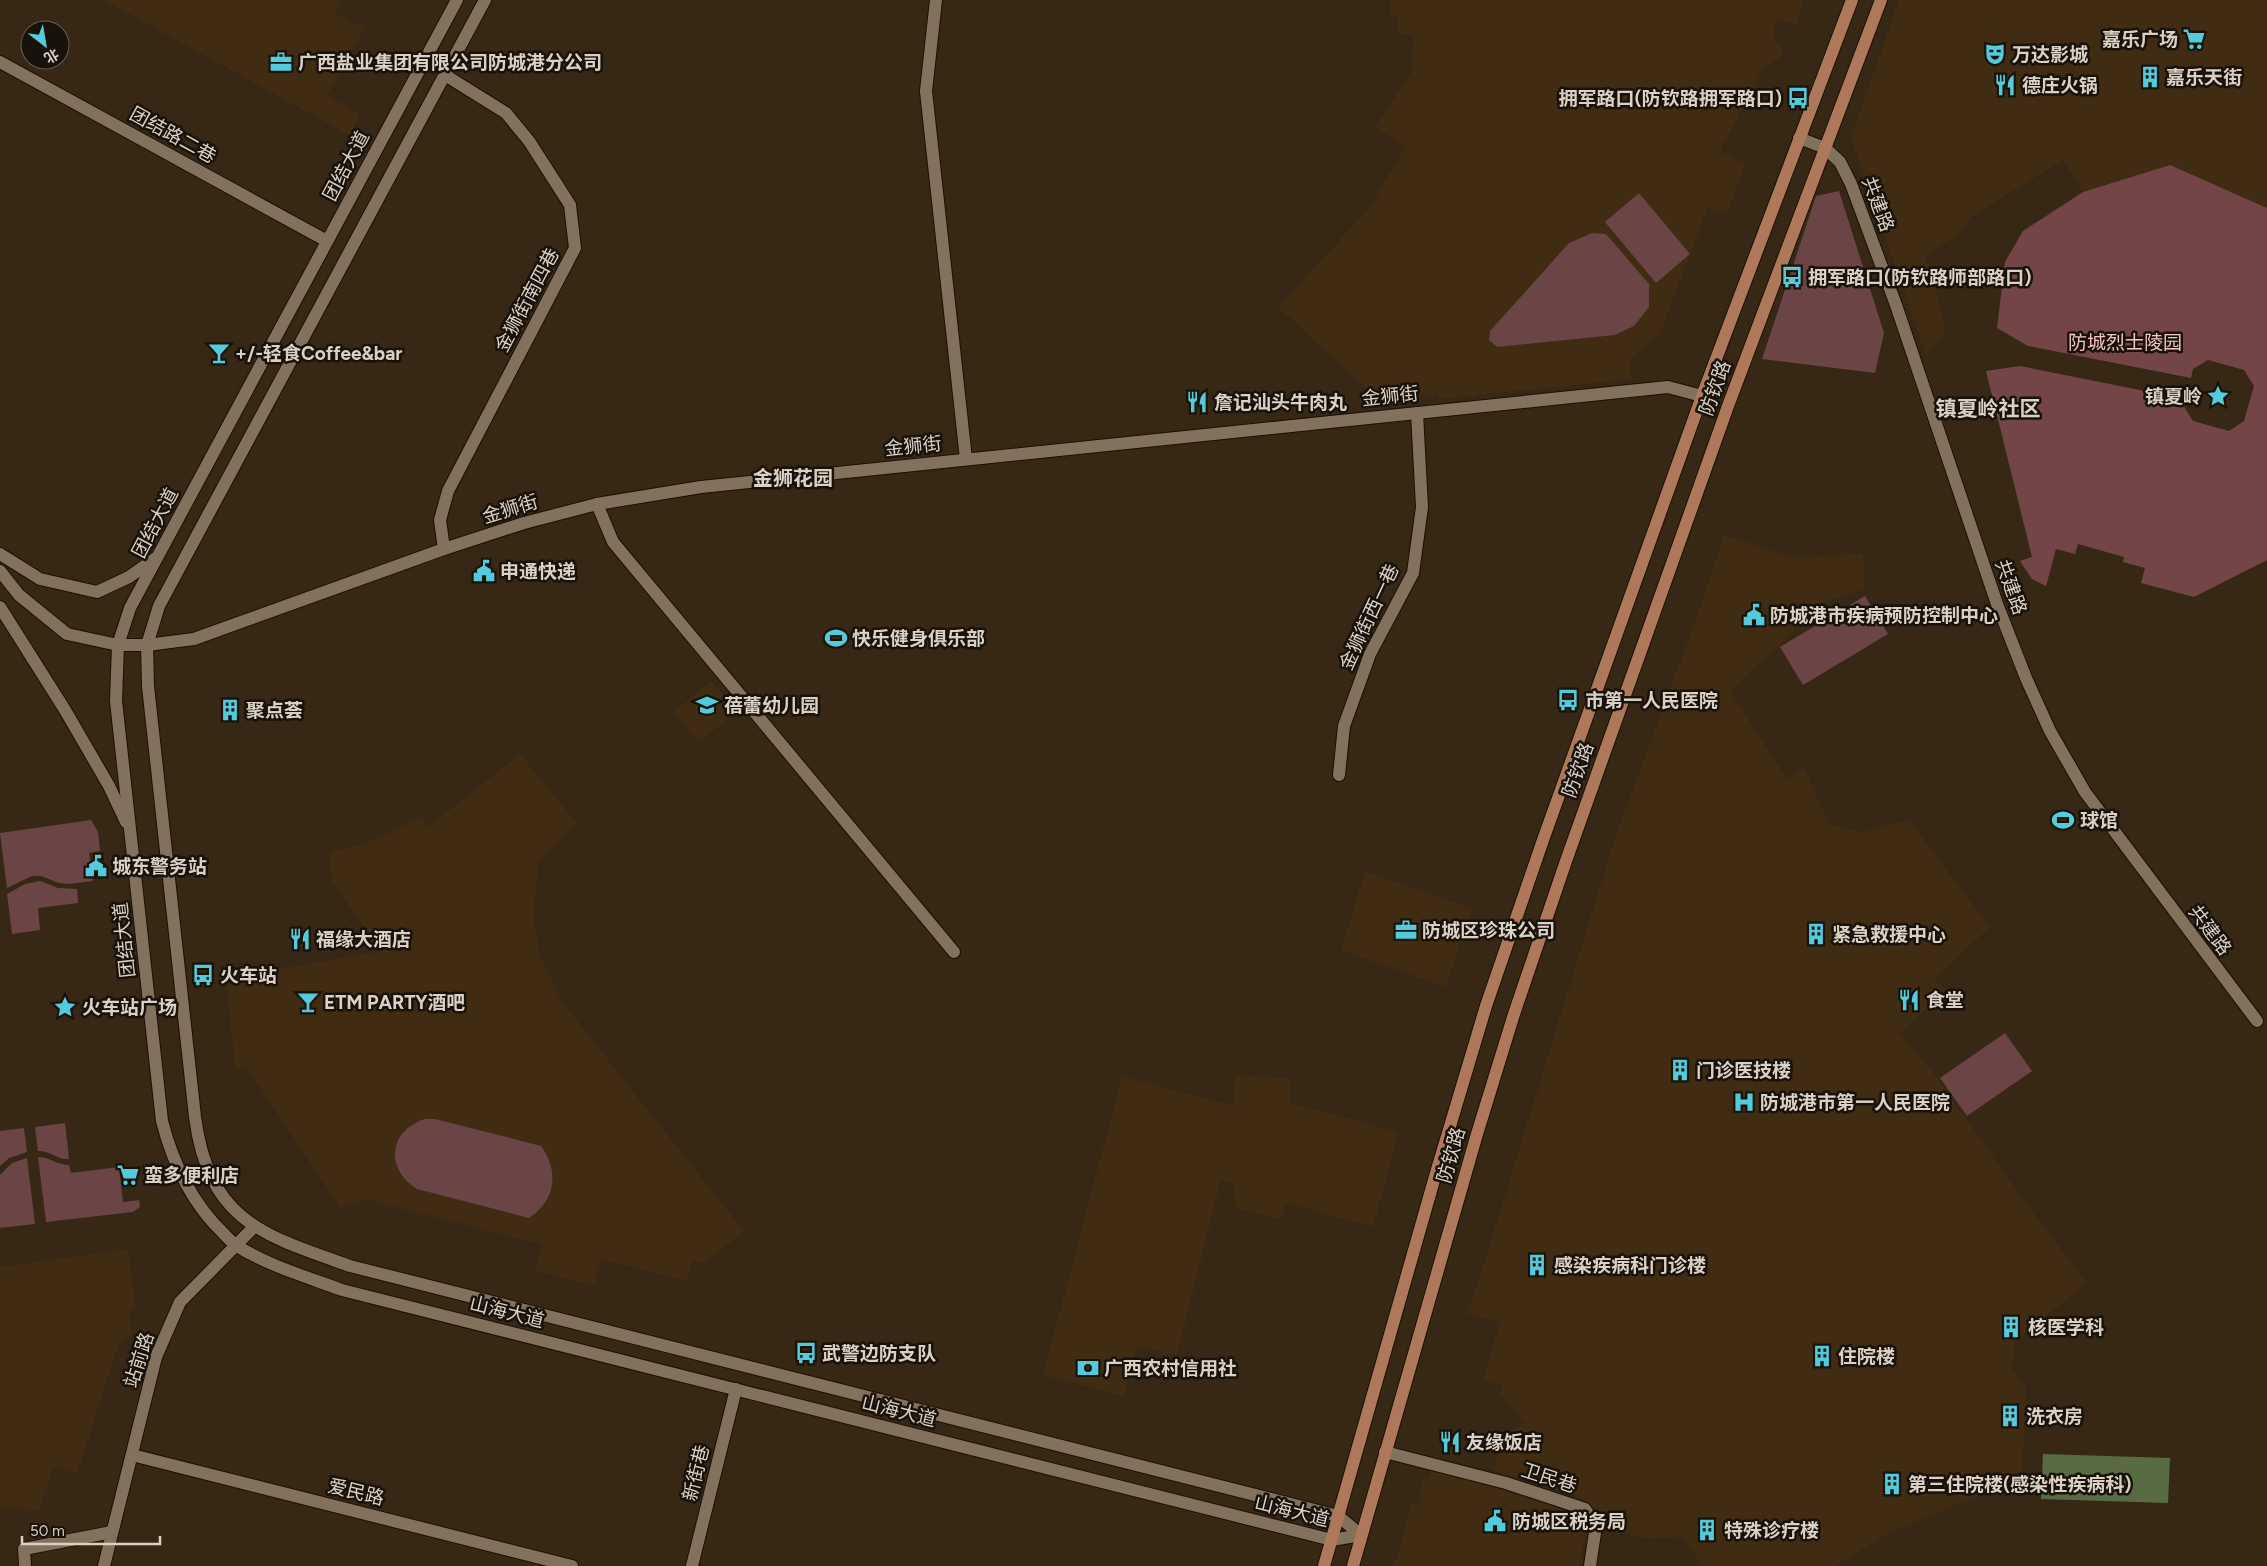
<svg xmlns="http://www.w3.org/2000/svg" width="2267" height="1566" font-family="Figtree,'Noto Sans SC',sans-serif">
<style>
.built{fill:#3f2c13}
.green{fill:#6b4445}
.forest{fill:#744546}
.water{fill:#596b42}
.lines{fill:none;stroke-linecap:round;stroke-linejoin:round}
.street-casing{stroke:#1d1001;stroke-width:14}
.secondary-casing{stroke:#1d1001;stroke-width:14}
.primary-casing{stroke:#1d1001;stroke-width:14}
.street{stroke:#82715c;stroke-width:12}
.secondary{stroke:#82715c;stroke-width:12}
.primary{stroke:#ae785a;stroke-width:12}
.labels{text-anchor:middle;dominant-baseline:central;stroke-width:5;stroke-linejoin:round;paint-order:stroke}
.poi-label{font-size:19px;font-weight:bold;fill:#dad1c5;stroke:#18120a;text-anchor:start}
.street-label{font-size:19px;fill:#dad1c5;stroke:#18120a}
.park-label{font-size:19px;fill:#f5c3c3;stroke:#18120a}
.neighbourhood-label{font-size:20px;font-weight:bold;fill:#dad1c5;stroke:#18120a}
.quarter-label{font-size:21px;font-weight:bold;fill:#dad1c5;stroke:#18120a}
</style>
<rect width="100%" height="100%" fill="#362815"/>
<!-- built -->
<g class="built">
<path d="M104 0H341L335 13 364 28 327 96 361 114 349 135Z"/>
<path d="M1391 0H1804L1796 25 1778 19 1773 35 1784 55 1764 67 1720 151 1746 164 1727 214 1708 207 1660 334 1630 359 1632 379 1439 399 1438 394 1370 401 1369 391 1278 307 1370 207 1405 147 1375 127 1412 71 1413 35 1398 34V17H1391Z"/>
<path d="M1899 0H2267V208L2170 165 2083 192 2063 160 1971 217 1958 235 1925 255 1944 320 1945 334 1926 356 1851 137Z"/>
<path d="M1724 535 1793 557 1863 554 1865 590 1827 600 1730 691 1787 779 1804 768 1830 825 1863 832 1909 820 1990 927 1934 979 1945 991 1899 1034 1930 1068 2026 1203 2087 1283 2015 1341 2012 1369 2026 1389 2022 1477 1892 1532 1834 1566H1702L1683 1537 1644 1538 1606 1527 1581 1498 1493 1470 1503 1438 1525 1422 1499 1394 1504 1386 1483 1378 1500 1323 1467 1313 1481 1273 1616 834 1692 630Z"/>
<path d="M711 681 737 712 699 742 674 712Z"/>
<path d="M520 754 577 823 538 863 534 918 539 954 563 1003 744 1231 704 1263 693 1260 687 1281 602 1259 594 1286 535 1270 542 1244 364 1199 340 1208 250 1072 245 1067 235 1068 226 978 376 952 364 926 332 882 329 852 363 844 422 817 428 827Z"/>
<path d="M1365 871 1473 909 1445 987 1341 950Z"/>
<path d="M1235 1075 1291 1078 1290 1103 1399 1132 1373 1227 1286 1203 1281 1220 1237 1209 1233 1183 1221 1180 1177 1356 1137 1346 1124 1396 1043 1375 1122 1076 1234 1106Z"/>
<path d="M128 1249 136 1308 129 1312 132 1334 119 1343 77 1474 54 1466 39 1510 0 1507V1267Z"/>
<path d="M1431 1470 1500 1489 1581 1516 1587 1525 1579 1566H1394L1412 1503 1421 1505 1423 1499 1418 1497 1421 1487 1424 1476 1429 1478Z"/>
</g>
<!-- green -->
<g class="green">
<path d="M1839 191 1884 333 1875 373 1762 359 1816 196Z"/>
<path d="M1639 193 1690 254 1656 283 1605 222Z"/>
<path d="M1592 233 1606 234 1649 284V307L1634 326 1615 335 1497 347 1489 340 1490 331 1569 243Z"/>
<path d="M1865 596 1888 634 1803 685 1780 647Z"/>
<path d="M91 820 98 832 100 851 89 853 93 881 69 884 59 883 41 876H32L7 888 0 833Z"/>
<path d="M40 881 58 888 77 889 78 903 38 908 40 930 12 934 7 894 25 884Z"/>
<path d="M2005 1033 2032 1071 1967 1116 1940 1078Z"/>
<path d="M425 1119H435L541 1146C560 1172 555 1201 529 1218L417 1189C385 1169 388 1131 425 1119Z"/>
<path d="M65 1123 69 1159C56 1160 52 1151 38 1151L35 1127Z"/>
<path d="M24 1128 27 1152 9 1158 0 1166V1131Z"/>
<path d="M38 1157C50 1157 57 1165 69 1165L71 1173 119 1167 123 1202 139 1200 140 1207 133 1212 46 1222Z"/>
<path d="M27 1158 35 1224 0 1228V1175L12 1163Z"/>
</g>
<!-- forest -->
<path class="forest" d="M2170 165 2267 208V560L2194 597 2141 583 2145 568 2123 562 2124 557 2078 544 2075 554 2056 549 2046 586 2032 579 2020 561 2032 557 1986 371 2020 366 2185 399 2183 405 2193 421 2229 431 2244 421 2254 386 2244 370 2208 360 2193 369 2191 378 2028 346 1997 328 2005 262 2023 231 2083 192Z"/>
<!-- water -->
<path class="water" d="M2043 1454 2170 1458 2168 1503 2041 1499Z"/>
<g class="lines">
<!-- street casing -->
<g class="street-casing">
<g id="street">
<path d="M936 0 926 91 966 459"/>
<path d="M0 62 327 241"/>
<path d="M1799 138 1825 148 1840 162 1851 184 1896 305 1997 604 2026 678 2050 731 2085 792 2257 1021"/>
<path d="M597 504 613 542 954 952"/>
<path d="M444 549 440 520 448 491 575 248 570 205 529 141 506 113 445 75"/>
<path d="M147 645 194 639 444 549 524 523 597 504 701 487 1668 387 1702 396"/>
<path d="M1339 775 1344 726 1370 654 1413 573 1422 507 1417 413"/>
<path d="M1385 1452 1506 1483 1585 1509 1596 1526 1590 1566"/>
<path d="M132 1455 572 1566"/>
<path d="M692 1566 736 1389"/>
</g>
</g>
<!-- secondary casing -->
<g class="secondary-casing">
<g id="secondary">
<path d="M457 0 130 608 118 645 116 701 162 1121C173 1164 191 1202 223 1233 227 1237 232 1243 237 1246 269 1266 307 1277 342 1290L1332 1540 1361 1535"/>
<path d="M485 0 159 606 147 645 148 686 195 1117C209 1221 262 1235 350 1266L1338 1516 1361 1535"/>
<path d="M0 554 40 579 97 592 129 577 156 558"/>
<path d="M0 571 19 595 67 634 118 645H147"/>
<path d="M0 607 65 710 109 786 126 822"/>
<path d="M25 1566 24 1549 112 1532"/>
<path d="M104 1566 156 1357 180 1302 254 1227"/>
</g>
</g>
<!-- primary casing -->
<g class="primary-casing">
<g id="primary">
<path d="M1324 1566 1436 1173 1486 1006 1543 840 1702 396 1852 0"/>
<path d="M1353 1566 1477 1134 1514 1014 1566 861 1728 406 1881 0"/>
</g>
</g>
<!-- street -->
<use href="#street" class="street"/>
<!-- secondary -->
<use href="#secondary" class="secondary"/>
<!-- primary -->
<use href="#primary" class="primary"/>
</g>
<!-- icons -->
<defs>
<g id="supermarket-bare" transform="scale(1.725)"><path d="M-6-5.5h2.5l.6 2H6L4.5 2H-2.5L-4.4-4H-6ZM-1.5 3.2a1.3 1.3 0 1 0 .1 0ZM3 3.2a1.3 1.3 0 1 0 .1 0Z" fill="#54cadd" stroke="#18120a" stroke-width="2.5" paint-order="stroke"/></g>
<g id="theatre-bare" transform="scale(1.725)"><path d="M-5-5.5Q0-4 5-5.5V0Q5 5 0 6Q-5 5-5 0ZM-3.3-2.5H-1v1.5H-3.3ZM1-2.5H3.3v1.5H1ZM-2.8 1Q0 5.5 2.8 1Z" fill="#54cadd" stroke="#18120a" stroke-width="2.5" paint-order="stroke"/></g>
<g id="office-bare" transform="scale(1.725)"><path d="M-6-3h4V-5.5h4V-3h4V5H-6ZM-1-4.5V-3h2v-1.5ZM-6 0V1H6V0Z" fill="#54cadd" stroke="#18120a" stroke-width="2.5" paint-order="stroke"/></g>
<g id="building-bare" transform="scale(1.725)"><path d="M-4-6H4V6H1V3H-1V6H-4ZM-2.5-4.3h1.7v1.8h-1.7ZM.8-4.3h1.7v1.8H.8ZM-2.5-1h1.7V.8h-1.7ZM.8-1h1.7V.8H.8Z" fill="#54cadd" stroke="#18120a" stroke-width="2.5" paint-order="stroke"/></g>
<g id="restaurant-bare" transform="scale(1.725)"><path d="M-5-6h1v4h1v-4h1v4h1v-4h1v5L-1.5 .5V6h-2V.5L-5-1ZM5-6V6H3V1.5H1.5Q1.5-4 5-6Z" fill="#54cadd" stroke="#18120a" stroke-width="2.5" paint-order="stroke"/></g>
<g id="bus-bare" transform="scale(1.725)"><path d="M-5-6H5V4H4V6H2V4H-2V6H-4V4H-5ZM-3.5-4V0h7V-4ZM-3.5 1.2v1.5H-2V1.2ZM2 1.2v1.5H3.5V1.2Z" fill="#54cadd" stroke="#18120a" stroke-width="2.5" paint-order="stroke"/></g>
<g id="bar-bare" transform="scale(1.725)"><path d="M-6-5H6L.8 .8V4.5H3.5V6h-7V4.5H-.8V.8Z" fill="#54cadd" stroke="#18120a" stroke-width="2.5" paint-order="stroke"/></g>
<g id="sight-bare" transform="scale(1.725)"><path d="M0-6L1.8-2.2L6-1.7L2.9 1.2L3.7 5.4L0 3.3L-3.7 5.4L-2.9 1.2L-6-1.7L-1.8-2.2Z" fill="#54cadd" stroke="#18120a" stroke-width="2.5" paint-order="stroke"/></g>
<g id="civic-bare" transform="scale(1.725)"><path d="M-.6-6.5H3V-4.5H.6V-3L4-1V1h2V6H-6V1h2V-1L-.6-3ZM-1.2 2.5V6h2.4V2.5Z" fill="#54cadd" stroke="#18120a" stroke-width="2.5" paint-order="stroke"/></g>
<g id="stadium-bare" transform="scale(1.725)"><path d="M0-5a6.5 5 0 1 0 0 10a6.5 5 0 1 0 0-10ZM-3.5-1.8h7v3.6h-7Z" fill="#54cadd" stroke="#18120a" stroke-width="2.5" paint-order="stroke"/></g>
<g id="school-bare" transform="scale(1.725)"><path d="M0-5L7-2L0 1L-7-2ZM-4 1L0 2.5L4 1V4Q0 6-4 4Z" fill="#54cadd" stroke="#18120a" stroke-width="2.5" paint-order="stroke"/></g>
<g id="hospital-bare" transform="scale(1.725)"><path d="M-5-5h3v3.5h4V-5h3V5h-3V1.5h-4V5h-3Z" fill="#54cadd" stroke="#18120a" stroke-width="2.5" paint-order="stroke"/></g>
<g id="bank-bare" transform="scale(1.725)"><path d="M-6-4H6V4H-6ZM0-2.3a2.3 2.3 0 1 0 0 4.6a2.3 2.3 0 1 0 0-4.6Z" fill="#54cadd" stroke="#18120a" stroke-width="2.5" paint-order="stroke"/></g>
</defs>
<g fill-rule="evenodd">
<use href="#supermarket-bare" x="2194" y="39"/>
<use href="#theatre-bare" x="1995" y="54"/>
<use href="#office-bare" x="281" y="62"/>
<use href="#building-bare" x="2150" y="77"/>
<use href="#restaurant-bare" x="2005" y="85"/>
<use href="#bus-bare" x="1798" y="98"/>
<use href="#bus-bare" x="1792" y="277"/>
<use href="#bar-bare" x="219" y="353"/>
<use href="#sight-bare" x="2218" y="396"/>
<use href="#restaurant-bare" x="1197" y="402"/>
<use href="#civic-bare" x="484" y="571"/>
<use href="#civic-bare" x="1754" y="615"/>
<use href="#stadium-bare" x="836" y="638"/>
<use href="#bus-bare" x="1568" y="700"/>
<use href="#school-bare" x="707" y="705"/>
<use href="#building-bare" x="230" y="710"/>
<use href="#stadium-bare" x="2063" y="820"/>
<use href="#civic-bare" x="96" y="866"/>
<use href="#office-bare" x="1406" y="930"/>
<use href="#building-bare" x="1816" y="934"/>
<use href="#restaurant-bare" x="300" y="939"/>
<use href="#bus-bare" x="203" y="975"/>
<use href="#restaurant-bare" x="1909" y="1000"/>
<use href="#bar-bare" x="308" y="1002"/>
<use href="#sight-bare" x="65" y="1007"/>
<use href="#building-bare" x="1680" y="1070"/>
<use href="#hospital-bare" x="1744" y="1102"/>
<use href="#supermarket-bare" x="128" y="1175"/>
<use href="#building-bare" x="1537" y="1265"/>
<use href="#building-bare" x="2011" y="1327"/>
<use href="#bus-bare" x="806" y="1353"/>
<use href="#building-bare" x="1822" y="1356"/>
<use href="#bank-bare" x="1088" y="1368"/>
<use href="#building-bare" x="2010" y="1416"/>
<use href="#restaurant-bare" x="1450" y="1442"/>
<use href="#building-bare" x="1892" y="1484"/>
<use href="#civic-bare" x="1495" y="1521"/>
<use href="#building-bare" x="1707" y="1530"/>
</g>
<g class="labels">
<!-- poi labels -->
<g class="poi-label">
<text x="2178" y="39" text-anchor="end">嘉乐广场</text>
<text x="2012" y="54">万达影城</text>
<text x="298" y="62">广西盐业集团有限公司防城港分公司</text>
<text x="2166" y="77">嘉乐天街</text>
<text x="2022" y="85">德庄火锅</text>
<text x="1782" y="98" text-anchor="end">拥军路口(防钦路拥军路口)</text>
<text x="1808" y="277">拥军路口(防钦路师部路口)</text>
<text x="235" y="353">+/-轻食Coffee&amp;bar</text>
<text x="2202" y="396" text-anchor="end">镇夏岭</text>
<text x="1214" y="402">詹记汕头牛肉丸</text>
<text x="500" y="571">申通快递</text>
<text x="1770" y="615">防城港市疾病预防控制中心</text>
<text x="852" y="638">快乐健身俱乐部</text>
<text x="1585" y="700">市第一人民医院</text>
<text x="724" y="705">蓓蕾幼儿园</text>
<text x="246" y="710">聚点荟</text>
<text x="2080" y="820">球馆</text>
<text x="112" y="866">城东警务站</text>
<text x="1422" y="930">防城区珍珠公司</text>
<text x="1832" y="934">紧急救援中心</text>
<text x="316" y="939">福缘大酒店</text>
<text x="220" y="975">火车站</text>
<text x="1926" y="1000">食堂</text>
<text x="324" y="1002">ETM PARTY酒吧</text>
<text x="82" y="1007">火车站广场</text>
<text x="1696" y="1070">门诊医技楼</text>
<text x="1760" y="1102">防城港市第一人民医院</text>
<text x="144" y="1175">蛮多便利店</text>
<text x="1554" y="1265">感染疾病科门诊楼</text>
<text x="2028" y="1327">核医学科</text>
<text x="822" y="1353">武警边防支队</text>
<text x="1838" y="1356">住院楼</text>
<text x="1104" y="1368">广西农村信用社</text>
<text x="2026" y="1416">洗衣房</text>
<text x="1466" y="1442">友缘饭店</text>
<text x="1908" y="1484">第三住院楼(感染性疾病科)</text>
<text x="1512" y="1521">防城区税务局</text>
<text x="1724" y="1530">特殊诊疗楼</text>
</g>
<!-- street labels -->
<g class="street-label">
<text transform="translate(173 135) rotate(29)">团结路二巷</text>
<text transform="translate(346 166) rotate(-62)">团结大道</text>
<text transform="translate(1878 204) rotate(69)">共建路</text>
<text transform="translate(527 300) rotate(-62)">金狮街南四巷</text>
<text transform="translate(1715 388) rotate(-70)">防钦路</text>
<text transform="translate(1390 396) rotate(-6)">金狮街</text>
<text transform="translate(913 446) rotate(-6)">金狮街</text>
<text transform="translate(510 509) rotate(-17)">金狮街</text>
<text transform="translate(155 523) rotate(-62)">团结大道</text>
<text transform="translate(2011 587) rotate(70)">共建路</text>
<text transform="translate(1369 617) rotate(-65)">金狮街西一巷</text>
<text transform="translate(1578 770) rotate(-70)">防钦路</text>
<text transform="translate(2210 930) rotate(53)">共建路</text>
<text transform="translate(124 940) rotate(-96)">团结大道</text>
<text transform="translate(1451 1155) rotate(-74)">防钦路</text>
<text transform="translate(507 1312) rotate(14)">山海大道</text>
<text transform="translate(139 1360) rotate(-72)">站前路</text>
<text transform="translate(899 1411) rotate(14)">山海大道</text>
<text transform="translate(696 1473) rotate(-76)">新街巷</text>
<text transform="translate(1549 1478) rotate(18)">卫民巷</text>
<text transform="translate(356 1492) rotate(14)">爱民路</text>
<text transform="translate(1292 1511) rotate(14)">山海大道</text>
</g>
<!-- park labels -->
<g class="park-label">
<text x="2125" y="342">防城烈士陵园</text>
</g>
<!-- neighbourhood labels -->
<g class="neighbourhood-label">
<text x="793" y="478">金狮花园</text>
</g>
<!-- quarter labels -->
<g class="quarter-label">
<text x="1988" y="408">镇夏岭社区</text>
</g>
</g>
<!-- north arrow -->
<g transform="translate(45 45) rotate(149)"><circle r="24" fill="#18120a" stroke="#665e55"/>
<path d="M0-4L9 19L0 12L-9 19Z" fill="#54cadd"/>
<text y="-8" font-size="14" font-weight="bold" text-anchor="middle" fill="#dad1c5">北</text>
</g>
<!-- scale -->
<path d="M22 1536v8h138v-8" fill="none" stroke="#dad1c5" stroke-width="2.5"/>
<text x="30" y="1536" font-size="15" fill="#dad1c5" stroke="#18120a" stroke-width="4" paint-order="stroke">50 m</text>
</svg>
